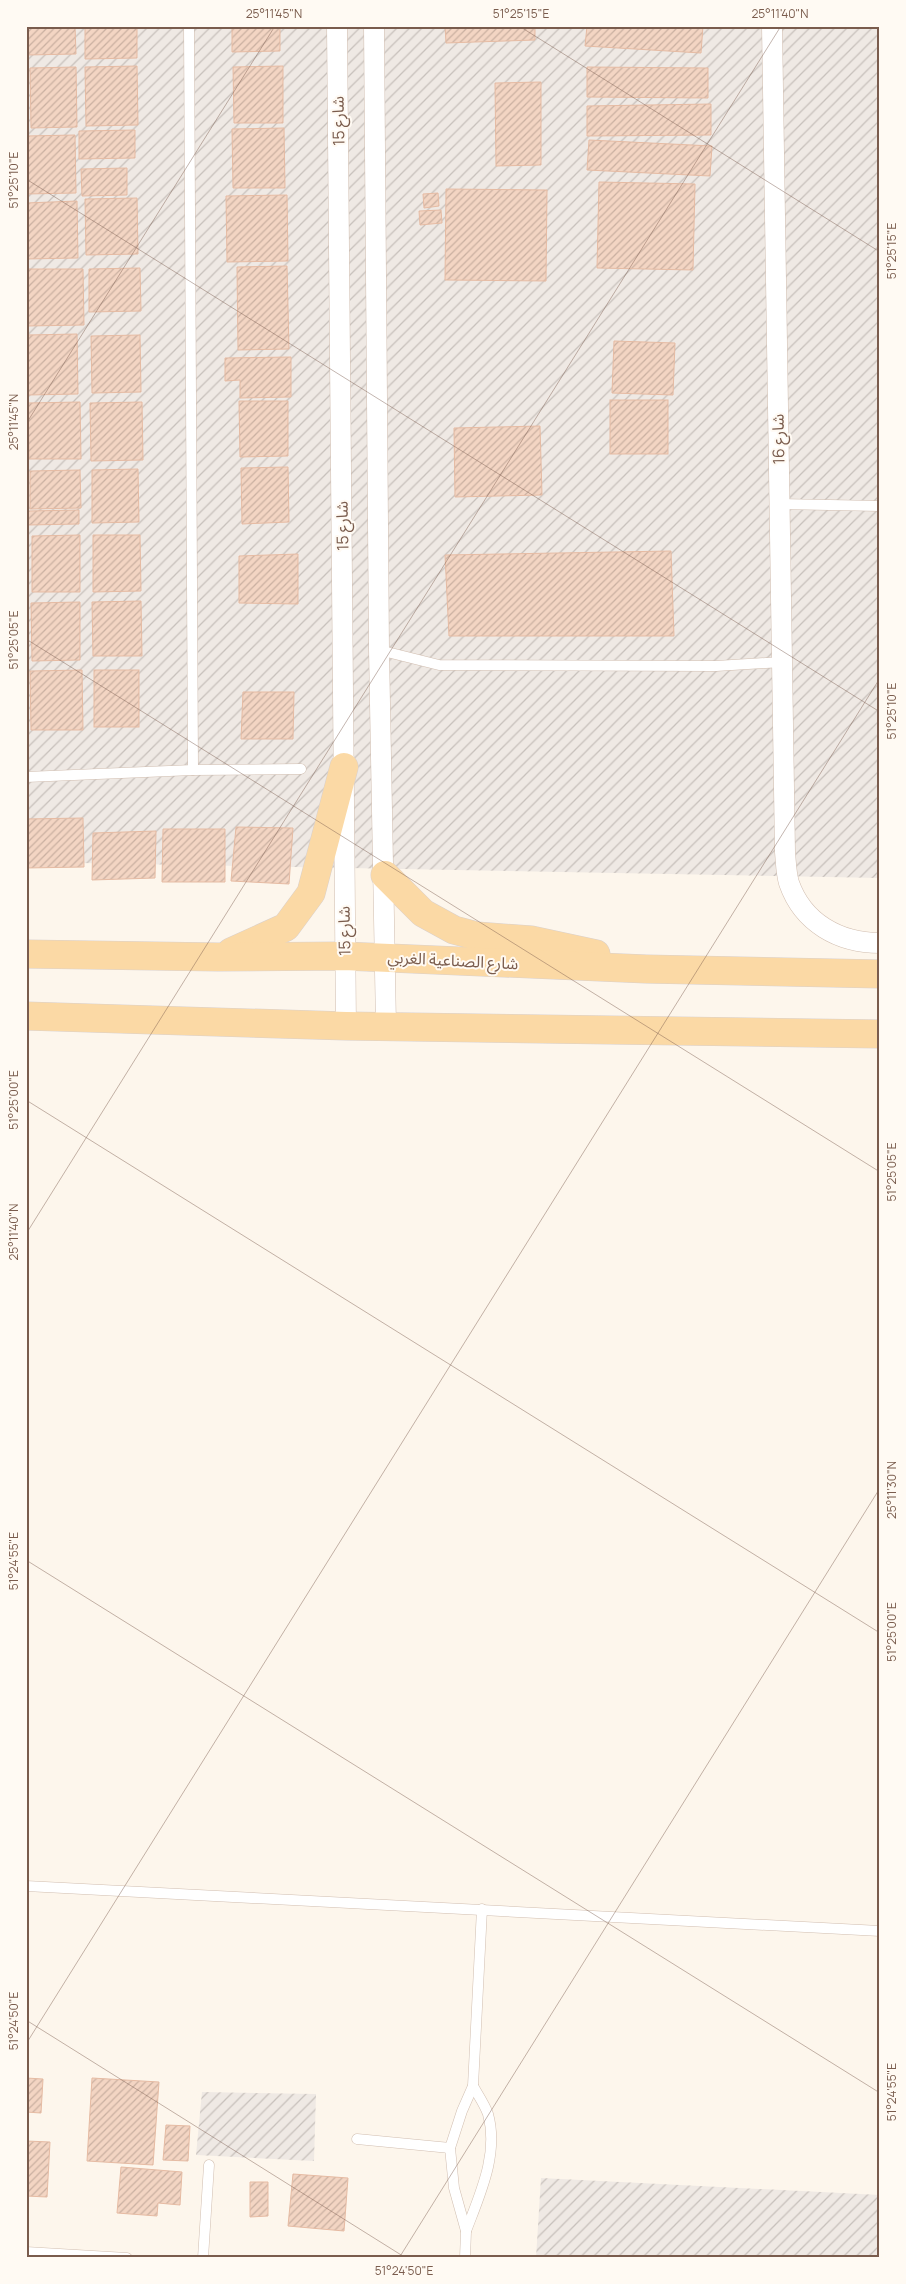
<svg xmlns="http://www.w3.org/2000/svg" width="906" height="2284" font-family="Manrope,'Noto Sans Arabic',sans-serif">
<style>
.industrial{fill:url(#industrial-furrows)}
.building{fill:url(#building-hatch);stroke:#e6bba3}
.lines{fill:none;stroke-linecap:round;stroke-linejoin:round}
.service-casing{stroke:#d1beb0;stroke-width:11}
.minor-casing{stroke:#d1beb0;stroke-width:21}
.primary-casing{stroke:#dad1cd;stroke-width:29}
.service{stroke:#fff;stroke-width:10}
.minor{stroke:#fff;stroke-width:20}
.primary{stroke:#fbd9a5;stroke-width:28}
.ticks{fill:none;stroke:#7a5c4d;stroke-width:1;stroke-opacity:0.45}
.labels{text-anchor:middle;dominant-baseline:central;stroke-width:4;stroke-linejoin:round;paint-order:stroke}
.street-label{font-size:16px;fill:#7a5c4d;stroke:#fffaf3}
.neatline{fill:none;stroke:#7a5c4d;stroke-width:2}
.ticks-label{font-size:12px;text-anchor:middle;fill:#7a5c4d}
</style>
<defs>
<pattern id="industrial-furrows" width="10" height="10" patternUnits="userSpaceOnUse" patternTransform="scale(1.25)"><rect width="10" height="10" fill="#efe9e4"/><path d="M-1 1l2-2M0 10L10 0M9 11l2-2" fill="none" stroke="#c7c0bb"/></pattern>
<pattern id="building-hatch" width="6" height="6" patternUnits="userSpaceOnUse" patternTransform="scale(1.25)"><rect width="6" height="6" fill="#f3d5c3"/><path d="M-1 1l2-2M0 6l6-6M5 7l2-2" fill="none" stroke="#cab0a1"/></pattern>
</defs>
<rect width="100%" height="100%" fill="#fdf6ec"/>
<!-- industrial -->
<g class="industrial">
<path d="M26 26H880V878L26 862Z"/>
<path d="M202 2092 316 2094 314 2161 196 2155Z"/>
<path d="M541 2178 880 2195V2258H536Z"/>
</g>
<!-- building -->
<g class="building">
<path d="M27 26H75L76 54 27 55Z"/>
<path d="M85 26H137V58L85 59Z"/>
<path d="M232 26H280V51L232 52Z"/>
<path d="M445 26H535V40L446 43Z"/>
<path d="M587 26H703L701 53 585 46Z"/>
<path d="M137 66 138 125 86 126 85 67Z"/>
<path d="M283 66V123H234L233 67Z"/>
<path d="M76 67 77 127 31 128 30 68Z"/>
<path d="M587 67 708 68V98L587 97Z"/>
<path d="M541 82V165L496 166 495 83Z"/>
<path d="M711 104V135L587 136V106Z"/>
<path d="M284 128 285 188H233L232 129Z"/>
<path d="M135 130V158L79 159V131Z"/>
<path d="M75 135 76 193 26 194V136Z"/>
<path d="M589 140 712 146 710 176 587 170Z"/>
<path d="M127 168V195L82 196 81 169Z"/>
<path d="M599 182 695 184 693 270 597 268Z"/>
<path d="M446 189 547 190 546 281 445 280Z"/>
<path d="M438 193 439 206 424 208 423 194Z"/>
<path d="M287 195 288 261 227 262 226 196Z"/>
<path d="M137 198 138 254 86 255 85 199Z"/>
<path d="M77 201 78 258 26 259V203Z"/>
<path d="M441 210 442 223 420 225 419 211Z"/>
<path d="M287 266 289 349 238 350 237 267Z"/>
<path d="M140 268 141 311 89 312V269Z"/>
<path d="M26 269H83L84 325 27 326Z"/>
<path d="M77 334 78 394 28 395 27 335Z"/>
<path d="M140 335 141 392 92 393 91 336Z"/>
<path d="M614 341 675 343 673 395 612 393Z"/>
<path d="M291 357V397L240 398V380L225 381V358Z"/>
<rect x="610" y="400" width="58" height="54"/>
<path d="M239 401H288V456L240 457Z"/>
<path d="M80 402 81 459H29L28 403Z"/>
<path d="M142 402 143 460 91 461 90 403Z"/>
<path d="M540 426 542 495 455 497 454 428Z"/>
<path d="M288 467 289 522 242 524 241 468Z"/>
<path d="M138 469 139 522 92 523V470Z"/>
<path d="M80 470 81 508 30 509V471Z"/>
<path d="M79 510V524L28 525V511Z"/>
<path d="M80 535V592H32V536Z"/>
<path d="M93 535H140L141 591 93 592Z"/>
<path d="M671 551 674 636H449L445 555Z"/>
<path d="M298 554V604L239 603V556Z"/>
<path d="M141 601 142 656H93L92 602Z"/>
<path d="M80 602V660L32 661 31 603Z"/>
<path d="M82 670 83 730H31L30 671Z"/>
<rect x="94" y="670" width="45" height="57"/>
<path d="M243 692H294L293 739H241Z"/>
<path d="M83 818 84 867 26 868V819Z"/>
<path d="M236 827 293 828 289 884 231 881Z"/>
<path d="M163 829H225V882H162Z"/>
<path d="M156 831 155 878 92 880 93 833Z"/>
<path d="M26 2078 43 2079 41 2113 26 2112Z"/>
<path d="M92 2078 159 2082 153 2165 87 2161Z"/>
<path d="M166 2125 190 2126 188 2161 163 2160Z"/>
<path d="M26 2141 50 2142 47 2197 26 2196Z"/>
<path d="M121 2167 182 2172 180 2205 158 2203 157 2216 117 2213Z"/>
<path d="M293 2174 348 2178 344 2231 288 2226Z"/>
<path d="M250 2182H268V2216L250 2217Z"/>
</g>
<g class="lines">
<!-- service casing -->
<g class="service-casing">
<g id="service">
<path d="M189 26 193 770"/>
<path d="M779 504 880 506"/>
<path d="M379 650 439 665 716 666 782 662"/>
<path d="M26 777 193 770 301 769"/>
<path d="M26 1886 880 1931"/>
<path d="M357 2139 450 2148"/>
<path d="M466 2231C480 2194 499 2154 488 2114 485 2105 478 2095 473 2086"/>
<path d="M26 2252 127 2258"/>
<path d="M203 2258 209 2165"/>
<path d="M465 2258 466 2231 454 2188 450 2148 462 2111 473 2086 482 1909"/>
</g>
</g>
<!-- minor casing -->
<g class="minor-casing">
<g id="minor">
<path d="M337 26 346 1026"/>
<path d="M374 26 379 650 386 1025"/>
<path d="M772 26 785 852C786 862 786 873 789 883 803 923 839 943 880 943"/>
</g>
</g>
<!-- primary casing -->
<g class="primary-casing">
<g id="primary">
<path d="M385 875 423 913 454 930 477 936 531 940 596 954"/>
<path d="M231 952 286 927 311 893 344 767"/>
<path d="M26 954 218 957 344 956 646 969 880 974"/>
<path d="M26 1016 346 1026 880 1034"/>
</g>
</g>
<!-- service -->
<use href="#service" class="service"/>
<!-- minor -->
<use href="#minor" class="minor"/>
<!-- primary -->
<use href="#primary" class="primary"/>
</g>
<!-- ticks -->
<path class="ticks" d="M519 26 880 252M26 179 880 712M26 424 275 26M26 639 880 1172M26 1100 880 1633M26 1234 781 26M26 1560 880 2093M26 2020 406 2258M26 2044 880 678M399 2258 880 1488"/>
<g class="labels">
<!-- street labels -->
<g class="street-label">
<text transform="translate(338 121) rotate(-91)">شارع 15</text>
<text transform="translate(778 439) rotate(-91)">شارع 16</text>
<text transform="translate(342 526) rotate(-91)">شارع 15</text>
<text transform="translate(344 931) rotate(-91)">شارع 15</text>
<text transform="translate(453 960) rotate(3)">شارع الصناعية الغربي</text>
</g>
</g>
<!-- border -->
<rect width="906" height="2284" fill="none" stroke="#fffaf3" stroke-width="55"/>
<rect x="28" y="28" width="850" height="2228" class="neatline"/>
<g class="ticks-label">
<text x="274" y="18">25°11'45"N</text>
<text x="521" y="18">51°25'15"E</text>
<text x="780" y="18">25°11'40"N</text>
<text transform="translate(14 180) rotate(-90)" y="4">51°25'10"E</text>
<text transform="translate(892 251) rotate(-90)" y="4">51°25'15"E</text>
<text transform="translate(14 422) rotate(-90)" y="4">25°11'45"N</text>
<text transform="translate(14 640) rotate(-90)" y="4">51°25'05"E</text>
<text transform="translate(892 711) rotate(-90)" y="4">51°25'10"E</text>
<text transform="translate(14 1100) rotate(-90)" y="4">51°25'00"E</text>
<text transform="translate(892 1172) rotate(-90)" y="4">51°25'05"E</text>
<text transform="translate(14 1232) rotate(-90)" y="4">25°11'40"N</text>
<text transform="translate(892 1490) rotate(-90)" y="4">25°11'30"N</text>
<text transform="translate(14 1561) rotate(-90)" y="4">51°24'55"E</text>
<text transform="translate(892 1632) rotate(-90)" y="4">51°25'00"E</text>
<text transform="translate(14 2021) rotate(-90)" y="4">51°24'50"E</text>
<text transform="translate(892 2092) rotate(-90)" y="4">51°24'55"E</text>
<text x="404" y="2275">51°24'50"E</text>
</g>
</svg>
